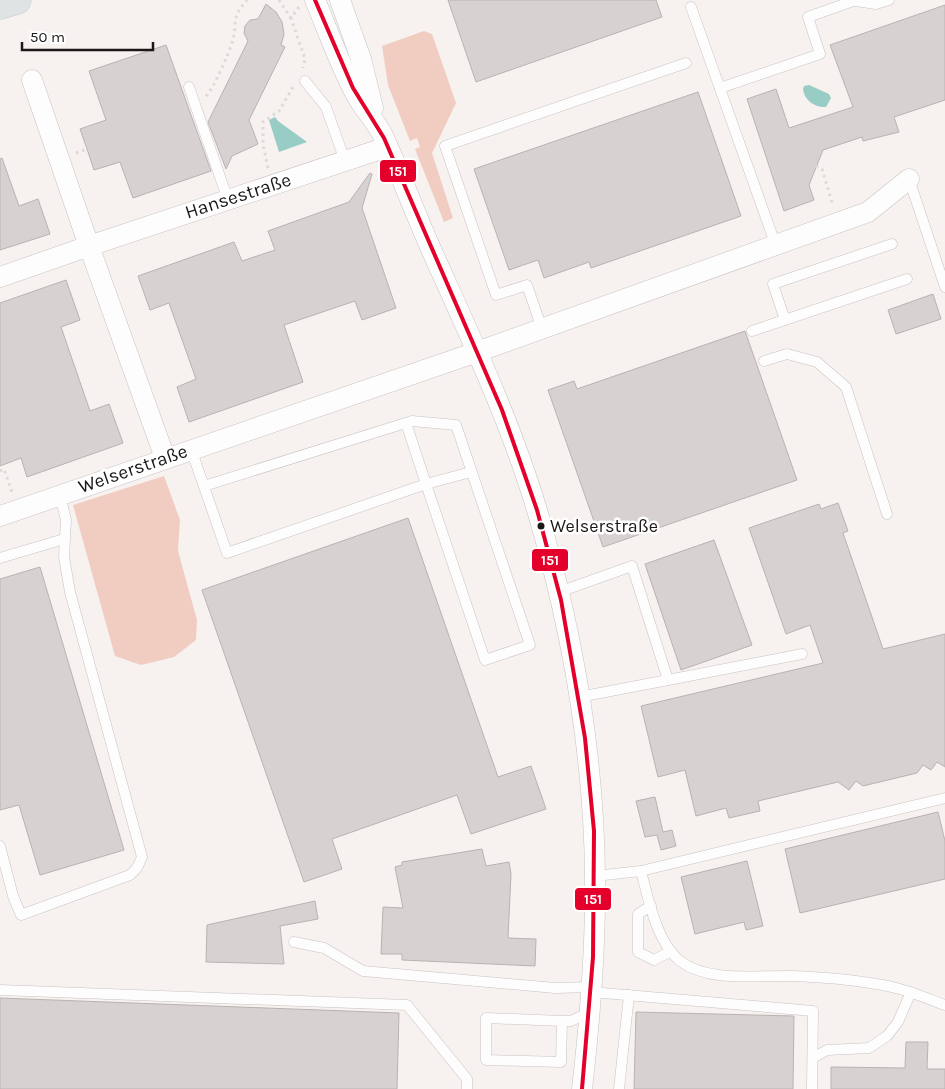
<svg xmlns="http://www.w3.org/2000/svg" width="945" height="1089" font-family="Karla,sans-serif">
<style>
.green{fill:#f1cdc1}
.water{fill:#97cdc5}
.building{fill:#d7d2d1;stroke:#b8b3b2}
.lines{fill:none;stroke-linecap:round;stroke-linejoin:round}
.lane-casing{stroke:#c8c3c2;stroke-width:11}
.street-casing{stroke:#c8c3c2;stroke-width:21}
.primary-casing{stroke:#cecccb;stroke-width:29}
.path{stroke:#dcdad9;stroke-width:3;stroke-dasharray:2.5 4;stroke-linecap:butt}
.lane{stroke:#fefdfd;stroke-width:10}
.street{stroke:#fefdfd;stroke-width:20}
.primary{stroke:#dee4e3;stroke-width:28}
.bus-1-casing{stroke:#fff;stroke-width:8}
.bus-1{stroke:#e4002b;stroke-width:4}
.bus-dot{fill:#1b1817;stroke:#fff;stroke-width:2}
.labels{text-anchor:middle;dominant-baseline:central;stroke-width:5;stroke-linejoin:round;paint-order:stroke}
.bus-label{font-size:18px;fill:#1b1817;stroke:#fff;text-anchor:start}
.street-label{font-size:19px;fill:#1b1817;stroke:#fff}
.line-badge{stroke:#fff;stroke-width:2}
.badge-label{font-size:14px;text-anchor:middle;font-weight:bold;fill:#fff}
</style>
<rect width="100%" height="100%" fill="#f7f1f0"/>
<!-- green -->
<g class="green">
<path d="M424 31 432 34 456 103 432 153 453 218 444 222 415 149 420 147 417 138 410 141 388 85 382 46Z"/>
<path d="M164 476 180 520 178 551 197 620 196 640 174 657 141 665 115 656 73 505Z"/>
</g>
<!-- water -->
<g class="water">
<path d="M809 85 829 94 831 98 826 107C815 108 804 100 803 89L804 86Z"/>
<path d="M275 117 278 121 307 142 279 152 269 120Z"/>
</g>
<!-- building -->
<g class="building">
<path d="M448 0H656L662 17 476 82Z"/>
<path d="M266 4 276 12 282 22 284 34 281 45 285 47 249 120 258 144 232 156 226 169 208 122 248 41 244 33 245 26 250 20 258 19Z"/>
<path d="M945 5V100L894 117 899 132 863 141 862 137 823 150 809 185 814 200 784 211 747 99 776 89 789 128 853 107 830 45Z"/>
<path d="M166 45 211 171 133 198 120 162 94 170 87 149 80 129 106 120 89 71Z"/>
<path d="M698 92 741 216 591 268 589 262 544 278 538 260 509 270 474 169Z"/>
<path d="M2 158 19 206 38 199 50 234 0 250V159Z"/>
<path d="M370 173 372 174 362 208 396 308 362 320 355 301 284 325 303 382 189 422 177 387 196 379 169 303 150 310 138 276 234 242 242 261 275 250 268 231 349 202Z"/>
<path d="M66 280 80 320 61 327 90 411 109 404 123 443 27 477 21 458 0 466V303Z"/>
<path d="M933 294 941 319 896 334 888 310Z"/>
<path d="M745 331 797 480 603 547 548 390 574 381 577 389Z"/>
<path d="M838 503 848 531 843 533 883 649 945 634V767L937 762 931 770 923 765 917 773 863 786 856 781 849 790 838 782 758 801 760 811 729 818 726 808 696 816 685 770 658 777 641 706 823 663 810 625 786 634 749 528 819 504 821 509Z"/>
<path d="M408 518 498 777 531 766 546 809 471 834 457 795 332 839 342 869 304 882 202 590Z"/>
<path d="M714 540 752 645 681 670 645 564Z"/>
<path d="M40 567 124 850 40 875 19 805 0 810V579Z"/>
<path d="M655 797 663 832 672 830 676 846 661 850 657 835 645 837 636 801Z"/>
<path d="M938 812 945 841V879L800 913 785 849Z"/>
<path d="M482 849 486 866 509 862 511 874 508 938 536 939 535 966 402 960V954H381L383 907 403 908 395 867 402 865V862Z"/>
<path d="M747 861 763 926 746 930 744 922 695 934 681 877Z"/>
<path d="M315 901 318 919 280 926 284 964 206 962 207 925Z"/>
<path d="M0 998 399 1013 397 1089H0Z"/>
<path d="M636 1012 794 1016 793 1089H634Z"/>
<path d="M906 1042H928L927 1069H945V1089H831V1067L905 1068Z"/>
</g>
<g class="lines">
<!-- lane casing -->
<g class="lane-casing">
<g id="lane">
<path d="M856 1 876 4 889 0"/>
<path d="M691 7 776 246"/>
<path d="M305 81 326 107 345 161"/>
<path d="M189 87 228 200"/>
<path d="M720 88 820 54 808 17 856 0"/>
<path d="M909 179 945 287"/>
<path d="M785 320 773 284 892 244"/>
<path d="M542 329 527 285 496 295 445 146 686 63"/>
<path d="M752 331 907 279"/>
<path d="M764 361 787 354 817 362 846 387 887 514"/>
<path d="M406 423 426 484 471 472"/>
<path d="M191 449 227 553 426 484 485 660 530 645 456 425 412 421 204 486"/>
<path d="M0 558 64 539"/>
<path d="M559 592 632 566 668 680 802 654"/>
<path d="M579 697 668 680"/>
<path d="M0 846 13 896 21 915 130 875 137 868 142 857 70 592 64 557 66 520 60 495"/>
<path d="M641 871C648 898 657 943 680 961 709 983 758 975 792 976 820 977 848 979 876 984 900 987 923 997 945 1005"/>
<path d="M595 876 641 871 945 798"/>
<path d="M651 906 638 914V952L654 960 671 951"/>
<path d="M294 942 324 948 363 971 555 988 592 987"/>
<path d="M0 990 407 1005 467 1079V1089"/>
<path d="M591 992 813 1011 812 1089"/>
<path d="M562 1021 561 1062 486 1060V1018L562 1021H571L590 1012"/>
<path d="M813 1058 827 1050 869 1048 887 1036 898 1022 911 992"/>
<path d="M619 1089 629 995"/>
</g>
</g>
<!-- street casing -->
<g class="street-casing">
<g id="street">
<path d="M315 0C329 33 341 69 359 100 367 113 378 124 384 138 401 175 415 213 431 249 469 334 510 420 537 510 572 629 594 753 595 877 596 948 590 1019 582 1089"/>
<path d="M340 0 361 59 373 108"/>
<path d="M32 80 89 246 387 147"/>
<path d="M0 277 89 246 165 458"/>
<path d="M0 516 477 352 868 212 909 179"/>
</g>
</g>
<!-- primary casing -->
<g class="primary-casing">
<path id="primary" d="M0 5 17 0"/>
</g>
<!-- path -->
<g class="path">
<path d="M279 0 291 18"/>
<path d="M299 7 291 18 305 59 303 68"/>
<path d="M206 96C214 88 228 55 232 43 238 24 230 19 247 0"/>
<path d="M76 153 87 149"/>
<path d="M816 166 822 169 833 206"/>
<path d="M268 168 263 144V122L279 111 293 87"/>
<path d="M0 471 4 469 12 492"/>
</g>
<!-- lane -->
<use href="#lane" class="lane"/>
<!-- street -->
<use href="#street" class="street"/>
<!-- primary -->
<use href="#primary" class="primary"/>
<!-- bus-1 casing -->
<g class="bus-1-casing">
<path id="bus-1" d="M315 0 353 88 384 138 502 410 537 510 561 600 585 738 594 831 593 957 582 1089"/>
</g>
<!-- bus-1 -->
<use href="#bus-1" class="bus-1"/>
</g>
<!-- markers -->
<circle class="bus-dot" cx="541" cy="526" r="4.5"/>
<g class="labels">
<!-- bus labels -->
<g class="bus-label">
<text x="550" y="526">Welserstraße</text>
</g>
<!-- street labels -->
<g class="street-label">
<text transform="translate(238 196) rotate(-18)">Hansestraße</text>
<text transform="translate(133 469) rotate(-19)">Welserstraße</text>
</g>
</g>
<g class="line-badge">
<rect x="379" y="159" width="38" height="24" rx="5" fill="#e4002b"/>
<rect x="531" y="548" width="38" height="24" rx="5" fill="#e4002b"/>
<rect x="574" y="887" width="38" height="24" rx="5" fill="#e4002b"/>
</g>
<g class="badge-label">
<text x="398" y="176">151</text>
<text x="550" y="565">151</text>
<text x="593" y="904">151</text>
</g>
<!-- scale -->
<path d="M22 42v8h131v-8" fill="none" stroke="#1b1817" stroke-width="2.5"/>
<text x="30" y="42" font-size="15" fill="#1b1817" stroke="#ffffff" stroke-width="4" paint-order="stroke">50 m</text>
</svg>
